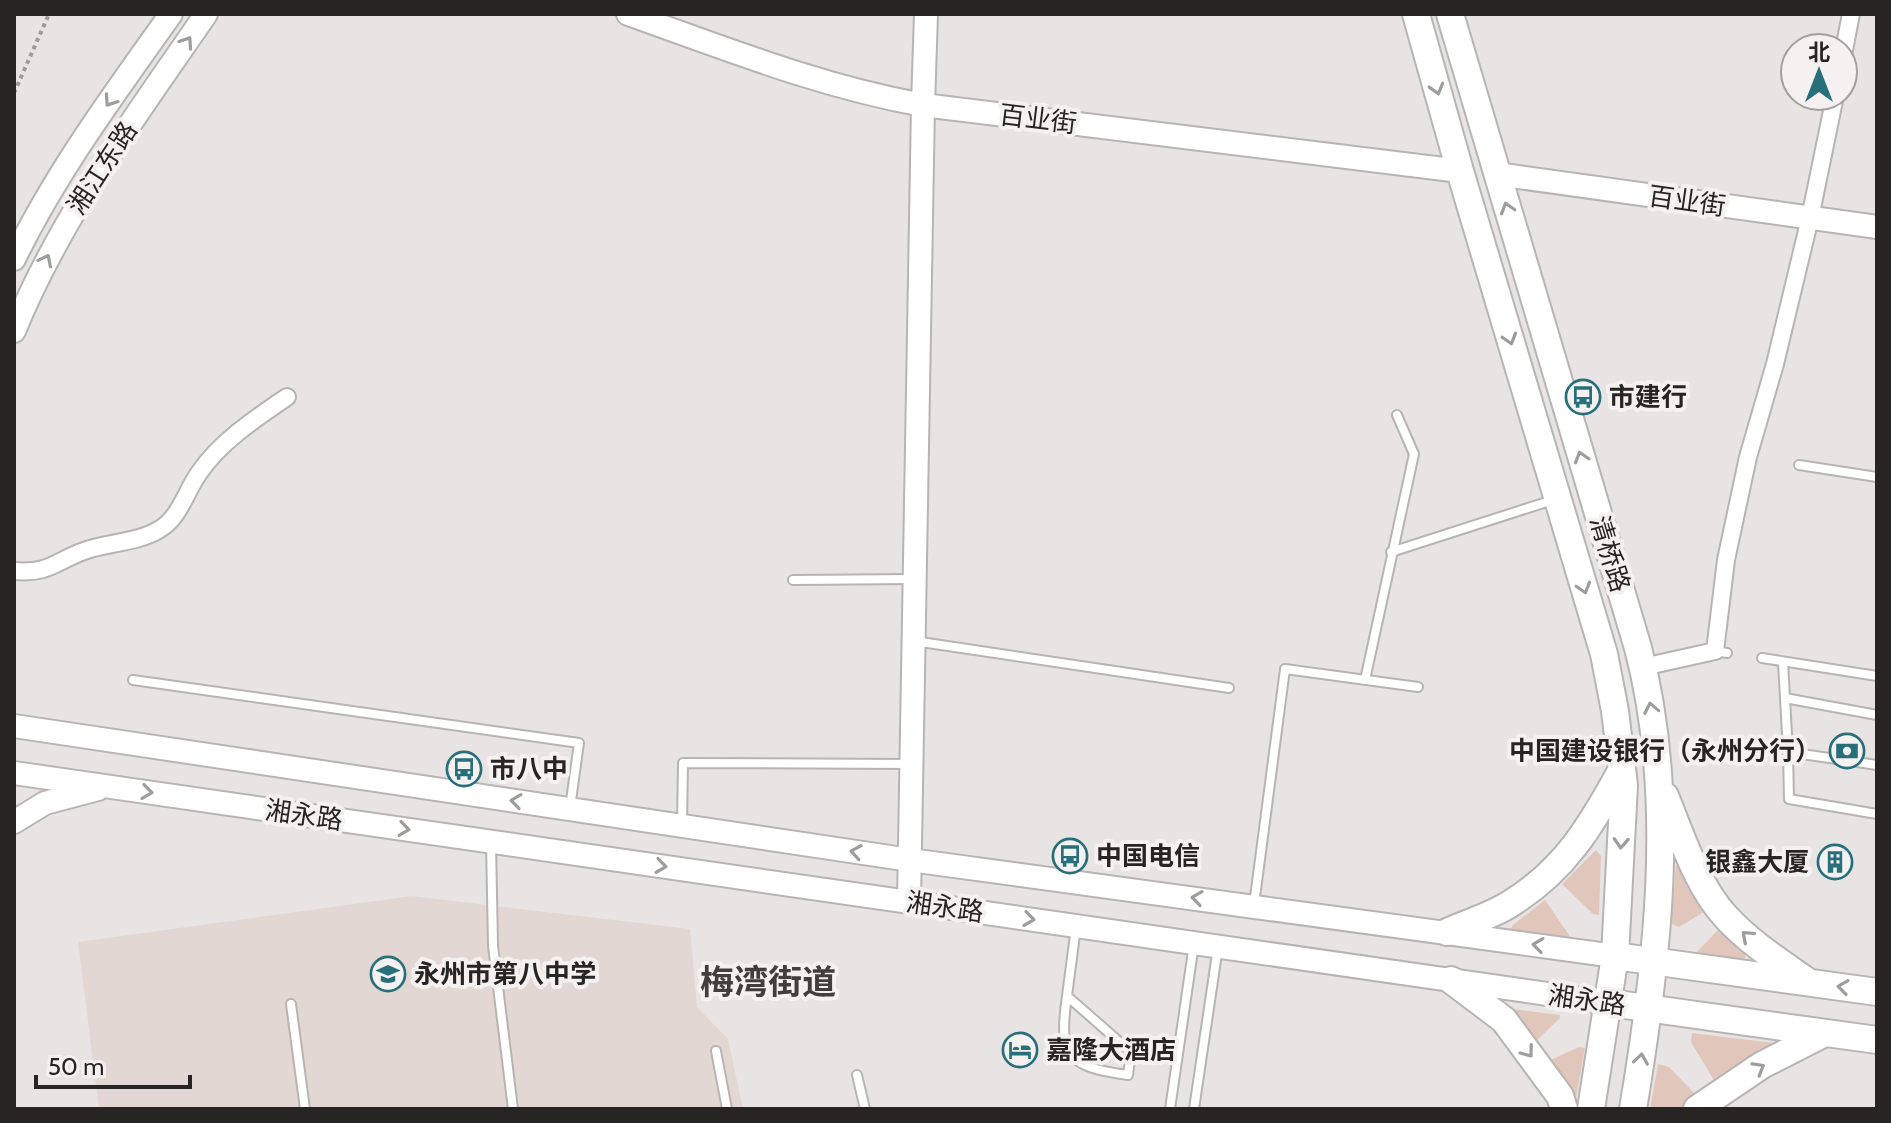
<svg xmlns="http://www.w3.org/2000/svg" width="1891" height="1123" font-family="Cabin,'Noto Sans SC',sans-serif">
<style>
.built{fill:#e3d7d3}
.green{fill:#e1c6bc}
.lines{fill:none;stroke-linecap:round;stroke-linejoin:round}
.lane-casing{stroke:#b7b4b3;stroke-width:12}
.street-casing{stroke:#b7b4b3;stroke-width:20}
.secondary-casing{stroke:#b7b4b3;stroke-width:26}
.primary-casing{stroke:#b7b4b3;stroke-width:30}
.path{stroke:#9e9b9a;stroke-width:4;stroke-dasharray:4 4;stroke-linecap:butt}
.lane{stroke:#fff;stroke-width:8}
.street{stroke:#fff;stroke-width:16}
.secondary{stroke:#fff;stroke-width:22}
.primary{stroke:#fff;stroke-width:26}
.oneway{stroke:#9d9d9c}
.labels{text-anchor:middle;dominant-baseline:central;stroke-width:8;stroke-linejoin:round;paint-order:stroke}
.street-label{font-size:26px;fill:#262524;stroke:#f5f1f0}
.poi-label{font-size:26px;font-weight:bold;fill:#262524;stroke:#f5f1f0;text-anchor:start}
.district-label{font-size:34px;font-weight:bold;fill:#413f3e;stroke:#f5f1f0}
</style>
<rect width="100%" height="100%" fill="#e8e4e3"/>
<!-- built -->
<path class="built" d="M412 896 690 929 697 1007 728 1039 743 1109H99L78 942Z"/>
<!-- green -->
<g class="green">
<path d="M1596 850 1601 856 1599 915 1593 914 1562 884Z"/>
<path d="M1676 866H1679L1707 910 1679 927 1671 924Z"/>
<path d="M1545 900 1569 935 1568 941 1510 930 1513 925Z"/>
<path d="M1721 927 1745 954V961L1695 957 1696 953Z"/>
<path d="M1512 1009 1560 1015V1018L1531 1046 1510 1011Z"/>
<path d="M1692 1033 1774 1043 1776 1047 1715 1082 1691 1042Z"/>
<path d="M1579 1047 1585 1048 1576 1097 1573 1100 1544 1063Z"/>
<path d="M1658 1064 1669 1067 1696 1095 1681 1109H1650Z"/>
</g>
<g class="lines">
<!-- lane casing -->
<g class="lane-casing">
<g id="lane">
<path d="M1799 465 1877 477"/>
<path d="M1391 552 1553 500"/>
<path d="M793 580 913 579"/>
<path d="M914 641 1229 688"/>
<path d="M1715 651 1727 653"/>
<path d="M1762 658 1877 676"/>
<path d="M1783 662 1788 752 1877 765"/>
<path d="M133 680 579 743 570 808"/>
<path d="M1365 680 1414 454 1397 415"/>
<path d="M1785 698 1877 715"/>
<path d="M1788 752 1789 799 1877 814"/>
<path d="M682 825 683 763 911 764"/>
<path d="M491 842 493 946 513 1109"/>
<path d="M1254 905 1285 669 1418 687"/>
<path d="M1067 996C1058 1056 1068 1067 1128 1075L1131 1052 1067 996 1076 927"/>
<path d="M291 1004 305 1109"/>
<path d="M716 1051 727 1109"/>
<path d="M857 1075 865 1109"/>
<path d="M1170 1109 1194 944"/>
<path d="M1194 1109 1218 947"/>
</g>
</g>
<!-- street casing -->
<g class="street-casing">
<g id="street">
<path d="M1843 55 1851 14"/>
<path d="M14 571C49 574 54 562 84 551 108 542 138 543 160 529 180 517 186 491 199 473 220 442 256 418 287 397"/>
<path d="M1643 667 1715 651 1726 560 1748 457 1775 364 1810 218 1835 96"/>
</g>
</g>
<!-- secondary casing -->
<g class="secondary-casing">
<g id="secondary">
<path d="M628 14C727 49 819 86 923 105L1460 171"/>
<path d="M1497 174 1877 227"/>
<path d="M14 259C56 172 115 93 171 14"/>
<path d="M14 331C61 216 136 116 206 14"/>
<path d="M14 726 910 860 1615 956"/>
<path d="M14 773 1610 1003"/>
<path d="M14 822 45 803 98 789"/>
<path d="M909 902 923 105 926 14"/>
</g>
</g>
<!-- primary casing -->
<g class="primary-casing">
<g id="primary">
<path d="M1416 14 1460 171 1604 654 1615 711 1624 785 1615 956 1591 1109"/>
<path d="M1450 14 1638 648C1677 796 1658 960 1633 1109"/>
<path d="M1665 796C1681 835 1697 886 1726 917 1749 942 1777 960 1804 979"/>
<path d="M1447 932C1467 923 1491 916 1510 904 1565 870 1591 826 1621 771"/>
<path d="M1615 956 1877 992"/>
<path d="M1451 980 1504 1020 1560 1096 1564 1109"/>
<path d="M1610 1003 1877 1040"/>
<path d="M1697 1109 1762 1065 1825 1033"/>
</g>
</g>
<!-- path -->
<path class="path" d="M14 93 49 14"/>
<!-- lane -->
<use href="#lane" class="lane"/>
<!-- street -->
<use href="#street" class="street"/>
<!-- secondary -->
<use href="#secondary" class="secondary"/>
<!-- primary -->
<use href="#primary" class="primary"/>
</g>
<!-- one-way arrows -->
<defs><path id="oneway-chevron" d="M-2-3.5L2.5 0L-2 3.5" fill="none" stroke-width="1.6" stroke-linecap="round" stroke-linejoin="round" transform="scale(2)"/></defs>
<g class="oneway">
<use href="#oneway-chevron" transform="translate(187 42) rotate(-56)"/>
<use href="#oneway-chevron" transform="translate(1437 89) rotate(74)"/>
<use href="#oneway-chevron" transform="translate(110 101) rotate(124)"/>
<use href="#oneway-chevron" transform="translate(1507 208) rotate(-107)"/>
<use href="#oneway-chevron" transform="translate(46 260) rotate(-63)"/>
<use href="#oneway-chevron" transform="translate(1510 339) rotate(73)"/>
<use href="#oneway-chevron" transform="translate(1581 457) rotate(-107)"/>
<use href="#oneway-chevron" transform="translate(1584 588) rotate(73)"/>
<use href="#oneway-chevron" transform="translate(1651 708) rotate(-101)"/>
<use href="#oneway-chevron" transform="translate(147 792) rotate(8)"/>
<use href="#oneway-chevron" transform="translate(516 801) rotate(-172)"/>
<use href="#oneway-chevron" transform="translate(404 829) rotate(8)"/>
<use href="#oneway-chevron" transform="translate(1621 843) rotate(93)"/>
<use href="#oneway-chevron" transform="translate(856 852) rotate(-171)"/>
<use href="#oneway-chevron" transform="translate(661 866) rotate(8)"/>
<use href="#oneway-chevron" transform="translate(1197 898) rotate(-172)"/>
<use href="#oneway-chevron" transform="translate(1029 919) rotate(8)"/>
<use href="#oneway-chevron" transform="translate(1747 936) rotate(-138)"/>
<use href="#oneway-chevron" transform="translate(1538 945) rotate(-172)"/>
<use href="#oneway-chevron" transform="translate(1843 987) rotate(-172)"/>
<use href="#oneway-chevron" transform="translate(1528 1052) rotate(53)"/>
<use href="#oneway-chevron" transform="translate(1641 1059) rotate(-81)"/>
<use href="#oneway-chevron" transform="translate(1759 1068) rotate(-30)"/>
</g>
<!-- icons -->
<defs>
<g id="bus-ring" transform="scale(1.8)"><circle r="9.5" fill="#f5f1f0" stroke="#286f7c" stroke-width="1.5"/><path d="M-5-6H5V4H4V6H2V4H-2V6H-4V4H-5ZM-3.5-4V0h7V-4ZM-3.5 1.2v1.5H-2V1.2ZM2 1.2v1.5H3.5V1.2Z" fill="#286f7c"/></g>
<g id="bank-ring" transform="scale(1.8)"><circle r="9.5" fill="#f5f1f0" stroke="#286f7c" stroke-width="1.5"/><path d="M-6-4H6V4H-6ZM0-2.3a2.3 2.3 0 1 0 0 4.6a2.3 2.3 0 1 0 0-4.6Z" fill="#286f7c"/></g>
<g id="building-ring" transform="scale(1.8)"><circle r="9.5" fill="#f5f1f0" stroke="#286f7c" stroke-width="1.5"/><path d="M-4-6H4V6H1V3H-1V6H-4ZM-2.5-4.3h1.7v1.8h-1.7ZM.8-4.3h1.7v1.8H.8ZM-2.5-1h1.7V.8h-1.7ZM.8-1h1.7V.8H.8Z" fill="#286f7c"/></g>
<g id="school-ring" transform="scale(1.8)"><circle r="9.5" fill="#f5f1f0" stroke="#286f7c" stroke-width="1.5"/><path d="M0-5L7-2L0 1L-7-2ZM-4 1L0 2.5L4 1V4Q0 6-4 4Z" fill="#286f7c"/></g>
<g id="hotel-ring" transform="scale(1.8)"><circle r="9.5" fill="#f5f1f0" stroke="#286f7c" stroke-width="1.5"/><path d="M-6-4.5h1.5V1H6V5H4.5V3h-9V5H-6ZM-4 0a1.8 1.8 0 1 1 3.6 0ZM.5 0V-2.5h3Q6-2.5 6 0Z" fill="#286f7c"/></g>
</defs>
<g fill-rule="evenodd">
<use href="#bus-ring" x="1583" y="397"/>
<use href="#bank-ring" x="1847" y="751"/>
<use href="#bus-ring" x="464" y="769"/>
<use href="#bus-ring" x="1070" y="856"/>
<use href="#building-ring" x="1835" y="862"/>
<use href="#school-ring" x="388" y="974"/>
<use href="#hotel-ring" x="1020" y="1050"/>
</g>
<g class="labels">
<!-- street labels -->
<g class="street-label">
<text transform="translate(1038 119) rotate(7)">百业街</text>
<text transform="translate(102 168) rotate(-57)">湘江东路</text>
<text transform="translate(1687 201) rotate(8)">百业街</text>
<text transform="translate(1610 554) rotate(73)">清桥路</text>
<text transform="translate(304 815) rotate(8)">湘永路</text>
<text transform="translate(945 907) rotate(8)">湘永路</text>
<text transform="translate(1587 1000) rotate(8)">湘永路</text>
</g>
<!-- poi labels -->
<g class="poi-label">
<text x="1609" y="397">市建行</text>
<text x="1821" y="751" text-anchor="end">中国建设银行（永州分行）</text>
<text x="490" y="769">市八中</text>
<text x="1096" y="856">中国电信</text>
<text x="1809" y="862" text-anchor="end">银鑫大厦</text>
<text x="414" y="974">永州市第八中学</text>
<text x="1046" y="1050">嘉隆大酒店</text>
</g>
<!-- district labels -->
<g class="district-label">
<text x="768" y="982">梅湾街道</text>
</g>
</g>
<!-- border -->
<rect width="1891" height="1123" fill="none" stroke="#262524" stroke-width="32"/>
<!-- north arrow -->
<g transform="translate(1819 72)"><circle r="38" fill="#f5f1f0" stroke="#a29f9e" stroke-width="2"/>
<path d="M0-6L14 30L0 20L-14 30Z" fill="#286f7c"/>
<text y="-12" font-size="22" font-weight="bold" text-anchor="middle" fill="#262524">北</text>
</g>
<!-- scale -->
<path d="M36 1075v12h154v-12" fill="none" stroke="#262524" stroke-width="4"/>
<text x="48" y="1075" font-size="24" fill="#262524" stroke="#f5f1f0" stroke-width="6" paint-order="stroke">50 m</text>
</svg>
